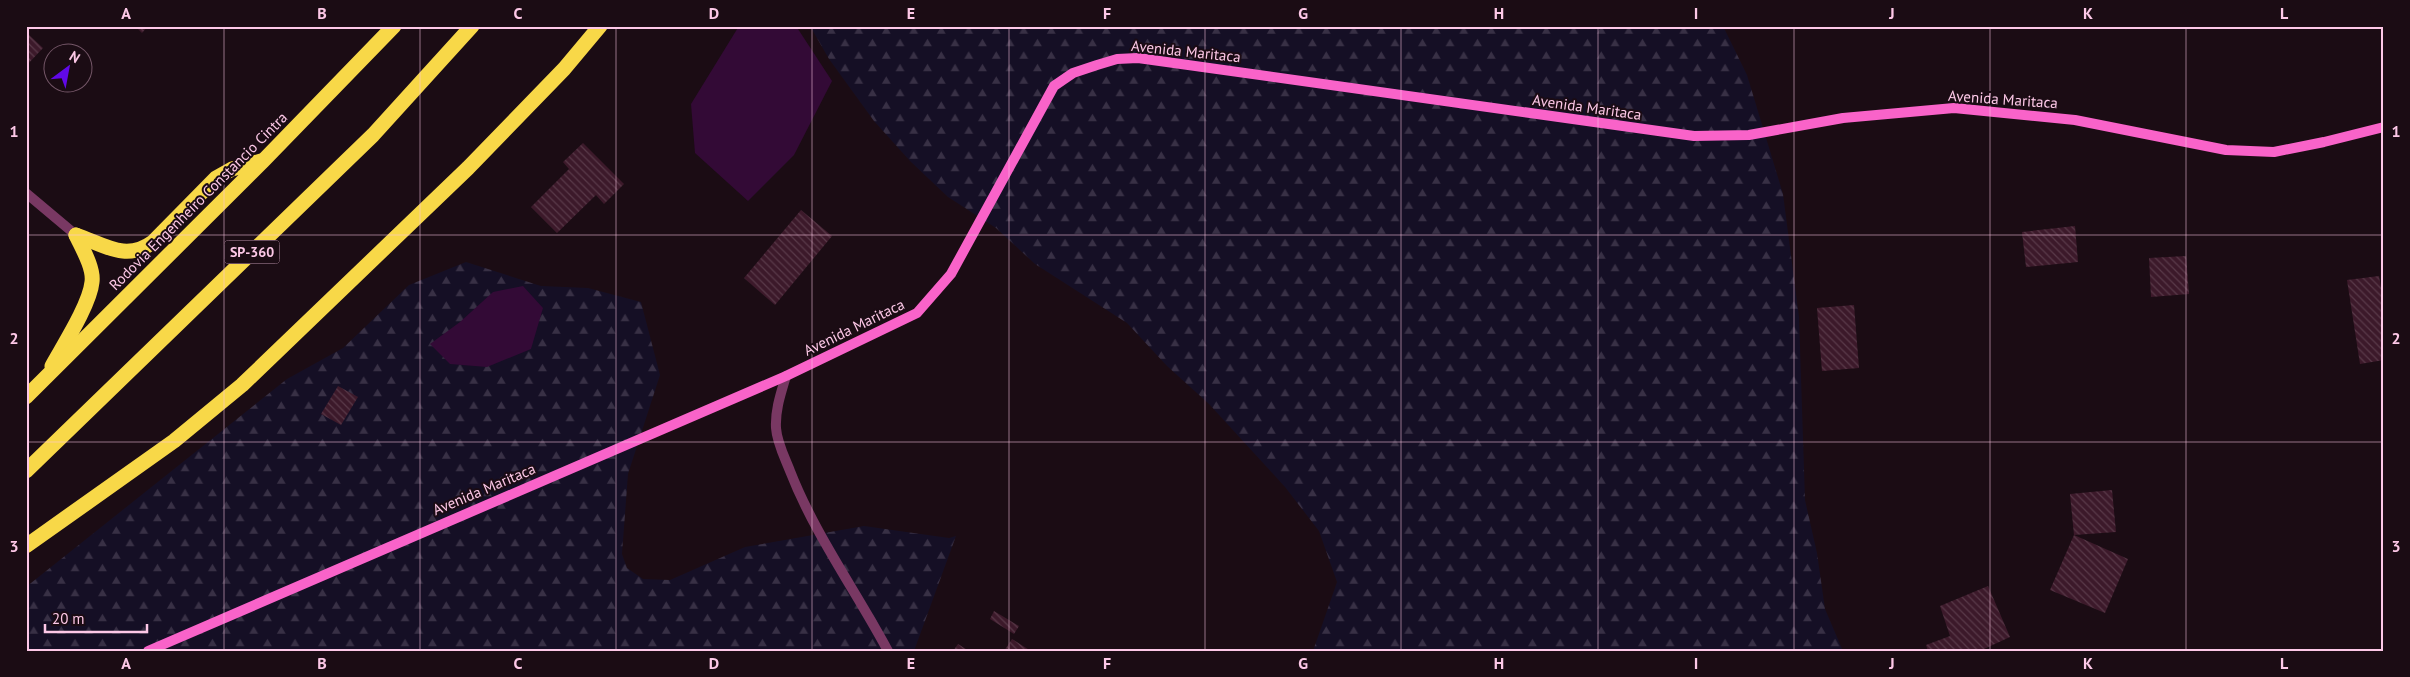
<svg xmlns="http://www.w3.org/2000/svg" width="2410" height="677" font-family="'PT Sans',sans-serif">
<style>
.forest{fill:url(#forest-firs)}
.water{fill:#330a36}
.building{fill:url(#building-back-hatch)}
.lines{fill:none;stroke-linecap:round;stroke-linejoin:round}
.lane{stroke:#793863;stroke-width:10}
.street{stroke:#793863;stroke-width:10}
.secondary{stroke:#f963c9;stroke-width:10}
.highway{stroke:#f8d848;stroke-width:15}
.grid{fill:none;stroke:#fdc8e7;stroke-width:1;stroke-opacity:0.55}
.labels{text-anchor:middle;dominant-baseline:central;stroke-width:4;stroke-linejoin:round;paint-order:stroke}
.shield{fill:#1b0c14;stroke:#b990a8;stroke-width:1}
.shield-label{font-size:14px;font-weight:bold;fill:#fdc8e7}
.street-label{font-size:15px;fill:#fdc8e7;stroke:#1b0c14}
.neatline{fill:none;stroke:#fdc8e7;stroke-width:2}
.grid-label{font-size:16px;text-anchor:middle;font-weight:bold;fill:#fdc8e7}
</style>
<defs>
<pattern id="forest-firs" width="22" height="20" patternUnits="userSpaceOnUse" patternTransform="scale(1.25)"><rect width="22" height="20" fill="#150f25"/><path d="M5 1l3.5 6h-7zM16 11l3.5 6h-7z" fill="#383045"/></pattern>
<pattern id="building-back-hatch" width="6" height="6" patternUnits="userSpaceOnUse" patternTransform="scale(1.25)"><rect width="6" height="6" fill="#3c192a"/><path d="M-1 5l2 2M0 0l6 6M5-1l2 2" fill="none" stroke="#593949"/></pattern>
</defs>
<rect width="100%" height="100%" fill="#1b0c14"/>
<!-- forest -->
<g class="forest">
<path d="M810 26H1723L1747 75 1783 194 1799 317 1805 500 1817 553 1825 609 1843 651H1313L1337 582 1319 531 1285 487 1209 404 1167 366 1127 323 1035 264 996 228 948 197 910 161 874 121 829 59Z"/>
<path d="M466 262 541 286 588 288 641 302 660 375 628 474 622 554 627 568 643 579 670 580 745 547 864 526 949 538 956 536 914 651H26V587L287 379 343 348 409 285Z"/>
</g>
<!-- water -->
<g class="water">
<path d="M739 26H794L798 29 832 81 794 155 748 201 695 153 691 104Z"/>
<path d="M523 286 543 308 531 349 487 367 450 364 430 344 460 322 493 292Z"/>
</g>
<!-- building -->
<g class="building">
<path d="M135 26H148L142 33Z"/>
<path d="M26 32 43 48 26 66Z"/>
<path d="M583 143 624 184 604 204 596 195 557 233 531 207 569 169 563 162Z"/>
<path d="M801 210 832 236 775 305 744 278Z"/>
<path d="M2075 226 2078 262 2026 267 2022 232Z"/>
<path d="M2186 256 2189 294 2151 297 2149 258Z"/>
<path d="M2379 276 2384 305V360L2360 364 2347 280Z"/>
<path d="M1854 305 1859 368 1822 371 1817 308Z"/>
<path d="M338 386 358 397 341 425 321 414Z"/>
<path d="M2112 490 2116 532 2074 535 2070 494Z"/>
<path d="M2074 535 2128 559 2105 613 2050 590Z"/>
<path d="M1988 586 2010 637 1984 649 1988 651H1928L1926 645 1950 636 1940 606Z"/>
<path d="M994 611 1019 626 1014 634 990 619Z"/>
<path d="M1012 639 1031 651H1004Z"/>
<path d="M958 644 969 651H953Z"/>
</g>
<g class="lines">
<!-- lane -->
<path class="lane" d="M26 193 76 235"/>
<!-- street -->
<path class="street" d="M786 376C781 393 775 410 776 428 777 443 785 458 790 471 815 535 856 591 888 651"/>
<!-- secondary -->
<path class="secondary" d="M148 651 786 376 917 313 951 274 1054 86 1073 73 1097 65 1117 59 1138 58 1694 136 1749 135 1843 118 1954 108 2075 120 2226 150 2274 152 2324 142 2384 127"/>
<!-- highway -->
<g class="highway">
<path d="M76 235C105 245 126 262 153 242L216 178 232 169 261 161"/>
<path d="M52 366C63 346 90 304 92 282 94 268 82 248 76 235"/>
<path d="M26 397 263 161 394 26"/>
<path d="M26 471 373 135 472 26"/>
<path d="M26 546 174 441 242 385 468 168 564 69 600 26"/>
</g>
</g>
<!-- grid -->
<path class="grid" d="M224 26V651M420 26V651M616 26V651M812 26V651M1009 26V651M1205 26V651M1401 26V651M1598 26V651M1794 26V651M1990 26V651M2186 26V651M26 235H2384M26 442H2384"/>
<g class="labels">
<!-- shield labels -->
<rect class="shield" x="224.5" y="240.5" width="55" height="23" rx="4"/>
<g class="shield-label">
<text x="252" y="252">SP-360</text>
</g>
<!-- street labels -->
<g class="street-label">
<text transform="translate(1186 51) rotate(6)">Avenida Maritaca</text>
<text transform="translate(2003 99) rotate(4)">Avenida Maritaca</text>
<text transform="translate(1587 107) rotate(8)">Avenida Maritaca</text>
<text transform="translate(198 201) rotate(-45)">Rodovia Engenheiro Constancio Cintra</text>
<text transform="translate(854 327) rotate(-26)">Avenida Maritaca</text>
<text transform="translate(484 489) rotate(-23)">Avenida Maritaca</text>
</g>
</g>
<!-- border -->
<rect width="2410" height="677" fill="none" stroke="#1b0c14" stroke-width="55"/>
<!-- north arrow -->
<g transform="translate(68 68) rotate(32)"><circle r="24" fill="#1b0c14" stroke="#755768"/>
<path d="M0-4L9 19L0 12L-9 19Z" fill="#6109e8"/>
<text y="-8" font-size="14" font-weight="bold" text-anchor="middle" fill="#fdc8e7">N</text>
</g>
<!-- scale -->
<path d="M45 624v8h102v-8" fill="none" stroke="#fdc8e7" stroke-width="2.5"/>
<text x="52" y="624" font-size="15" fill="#fdc8e7" stroke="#1b0c14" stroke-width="4" paint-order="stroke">20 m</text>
<rect x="28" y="28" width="2354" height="622" class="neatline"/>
<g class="grid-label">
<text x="126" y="19">A</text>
<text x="322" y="19">B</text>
<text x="518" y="19">C</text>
<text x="714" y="19">D</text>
<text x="911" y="19">E</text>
<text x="1107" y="19">F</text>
<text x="1303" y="19">G</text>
<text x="1499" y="19">H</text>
<text x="1696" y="19">I</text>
<text x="1892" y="19">J</text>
<text x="2088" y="19">K</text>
<text x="2284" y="19">L</text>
<text x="14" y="137">1</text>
<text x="2396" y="137">1</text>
<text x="14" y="344">2</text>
<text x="2396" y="344">2</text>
<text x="14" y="552">3</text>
<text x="2396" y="552">3</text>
<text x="126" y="669">A</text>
<text x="322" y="669">B</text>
<text x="518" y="669">C</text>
<text x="714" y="669">D</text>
<text x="911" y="669">E</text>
<text x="1107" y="669">F</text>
<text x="1303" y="669">G</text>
<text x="1499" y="669">H</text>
<text x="1696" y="669">I</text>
<text x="1892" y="669">J</text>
<text x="2088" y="669">K</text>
<text x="2284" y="669">L</text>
</g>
</svg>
